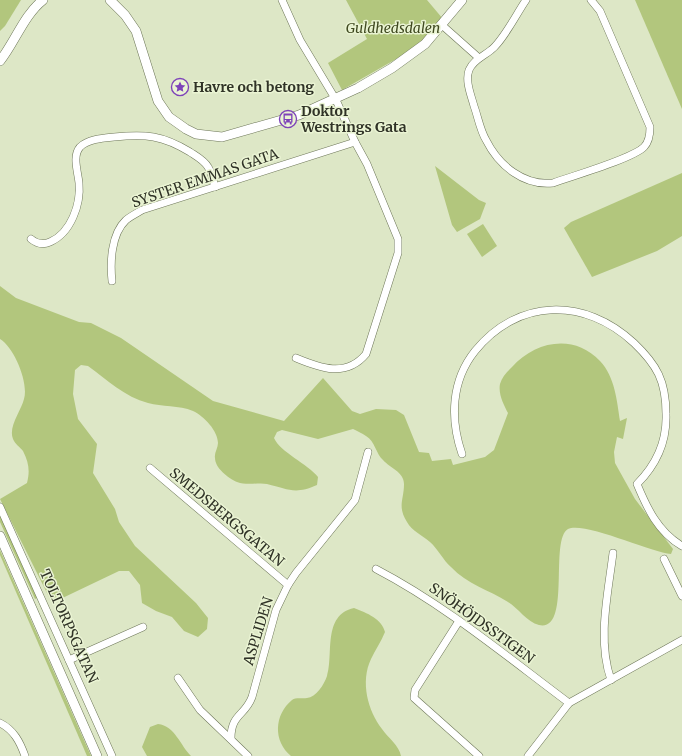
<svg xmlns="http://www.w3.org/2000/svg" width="682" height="756" font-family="Merriweather,serif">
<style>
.green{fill:#b2c67d}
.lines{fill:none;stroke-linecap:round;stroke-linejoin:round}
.minor-casing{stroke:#6d7658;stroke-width:8}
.tertiary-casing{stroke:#6d7658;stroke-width:10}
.minor{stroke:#fff;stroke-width:7}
.tertiary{stroke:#fff;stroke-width:9}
.labels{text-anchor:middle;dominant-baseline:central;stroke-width:3;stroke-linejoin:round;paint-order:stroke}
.park-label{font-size:14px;font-style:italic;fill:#3f4920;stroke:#eaf4d3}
.poi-label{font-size:14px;font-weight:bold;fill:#303327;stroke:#eaf4d3;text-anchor:start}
.street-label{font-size:14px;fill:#303327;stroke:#eaf4d3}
</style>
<rect width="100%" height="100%" fill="#dde7c6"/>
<!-- green -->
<g class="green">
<path d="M0 0H21L5 26 0 31Z"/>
<path d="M346 0H427L443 19 417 47 342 90 328 63 367 39Z"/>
<path d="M635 0H682V109Z"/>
<path d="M435 166 479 200 486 203 480 219 457 232 452 225Z"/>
<path d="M682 173V236L657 251 592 277 564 228 571 222Z"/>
<path d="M483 224 497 246 482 257 467 234Z"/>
<path d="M0 286 16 298 79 322 91 323 121 338 213 401 284 421 323 378 352 411 360 414 376 409 396 410 404 415 419 452 429 453 432 461 451 459 453 465 485 457 494 450 508 413C504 405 498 394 500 384 502 377 507 372 512 367 535 341 574 333 600 361 615 377 617 401 620 421L627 418 623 439 617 437 614 452 615 463 635 499 673 549 671 554C651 552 583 521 568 529 549 540 572 632 539 625 527 622 518 608 508 602 489 590 467 584 451 567 443 560 438 549 430 542 422 535 412 531 407 522 397 506 404 500 404 484 404 472 390 468 383 460 376 454 375 441 366 436 362 433 357 431 353 429L318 439 282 430 277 432 274 438C280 452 308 464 318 477L317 485C295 495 288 489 267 484 258 482 248 486 237 482 228 478 215 468 215 458 214 453 218 448 218 443 218 431 204 416 193 411 179 405 162 407 148 403 125 397 107 380 88 366L81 365 75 370 73 394 78 419 97 444 93 473 115 509 119 522 135 546 196 603 208 618 207 629 198 637 184 631 172 617 156 611 142 603 140 585 129 571H119L52 603 0 499 27 483C30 471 29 463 23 451 20 447 15 444 13 439 8 427 21 411 24 399 29 383 14 347 0 339Z"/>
<path d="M0 515 37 598 35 599 0 522Z"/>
<path d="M0 550 91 756H87L0 555Z"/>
<path d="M354 608C367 613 382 619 385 632 381 642 375 650 371 659 360 682 368 711 382 729 388 738 399 745 401 756H291C273 741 274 715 292 700 296 697 302 699 307 698 316 697 324 685 327 676 334 655 322 615 354 608Z"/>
<path d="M158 724C175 726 180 745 191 756H147L142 747 150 727Z"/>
</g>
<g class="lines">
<!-- minor casing -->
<g class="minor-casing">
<g id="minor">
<path d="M282 0 300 40 336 100 355 142 367 164 398 239V253L366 354C346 378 320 368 296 358"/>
<path d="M526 0C517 13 503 41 491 50 484 56 473 60 469 70 465 81 471 95 474 106 478 117 480 130 486 140 499 166 524 186 553 183 572 176 632 159 644 147 649 142 650 134 650 127L600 11 591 0"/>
<path d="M443 26 479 58"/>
<path d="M31 239C37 244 43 245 50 242 71 233 81 204 79 183 78 172 72 156 80 147 88 139 104 138 114 137 146 134 162 135 190 152 196 156 204 160 208 167 212 173 213 181 215 187"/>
<path d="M112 281C110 263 111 234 126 220 131 216 137 213 142 210L355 142"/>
<path d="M462 454C450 419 451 381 475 351 518 298 585 297 634 343 657 365 666 381 666 414 667 441 656 465 637 484 647 508 658 532 682 546"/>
<path d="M150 468 288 585"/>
<path d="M0 507 112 756"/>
<path d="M664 559 682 596"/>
<path d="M376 569C445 605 506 656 569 703"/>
<path d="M459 621 415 690 414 698 479 756"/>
<path d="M69 660 143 627"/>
<path d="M178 678 200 710 248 756"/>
<path d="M611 680C597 640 608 594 613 553"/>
<path d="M0 723C14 730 20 742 25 756"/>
<path d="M231 738C231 714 245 716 252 697L276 610 288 585 296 573 355 500 368 452"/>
<path d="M528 756 569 703 682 640"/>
</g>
</g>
<!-- tertiary casing -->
<g class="tertiary-casing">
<g id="tertiary">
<path d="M110 0 125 15 136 31 158 101 169 117 186 129 196 134 222 137 299 115 358 88 392 68 425 44 462 0"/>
<path d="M0 61C15 42 24 15 43 0"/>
<path d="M0 536 97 756"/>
</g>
</g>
<!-- minor -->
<use href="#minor" class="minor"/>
<!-- tertiary -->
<use href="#tertiary" class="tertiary"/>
</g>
<!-- icons -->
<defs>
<g id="sight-ring" transform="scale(0.9)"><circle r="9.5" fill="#eaf4d3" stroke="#7e43b9" stroke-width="1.5"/><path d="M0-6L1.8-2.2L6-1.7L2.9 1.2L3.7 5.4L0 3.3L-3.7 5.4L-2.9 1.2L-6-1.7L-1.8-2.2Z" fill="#7e43b9"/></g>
<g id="bus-ring" transform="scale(0.9)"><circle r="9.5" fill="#eaf4d3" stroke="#7e43b9" stroke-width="1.5"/><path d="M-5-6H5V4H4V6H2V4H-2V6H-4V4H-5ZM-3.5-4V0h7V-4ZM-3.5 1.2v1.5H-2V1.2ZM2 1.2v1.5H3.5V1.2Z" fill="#7e43b9"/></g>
</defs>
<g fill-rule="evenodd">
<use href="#sight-ring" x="180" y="87"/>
<use href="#bus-ring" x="288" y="119"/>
</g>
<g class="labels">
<!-- park labels -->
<g class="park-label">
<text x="393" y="28">Guldhedsdalen</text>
</g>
<!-- poi labels -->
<g class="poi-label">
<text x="193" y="87">Havre och betong</text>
<text x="301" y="111">Doktor<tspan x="301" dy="16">Westrings Gata</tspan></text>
</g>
<!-- street labels -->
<g class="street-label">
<text transform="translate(205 178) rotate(-19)">SYSTER EMMAS GATA</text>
<text transform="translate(227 517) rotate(40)">SMEDSBERGSGATAN</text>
<text transform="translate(482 623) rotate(36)">SNÖHÖJDSSTIGEN</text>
<text transform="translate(69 626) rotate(66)">TOLTORPSGATAN</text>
<text transform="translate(258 631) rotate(-73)">ASPLIDEN</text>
</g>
</g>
</svg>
